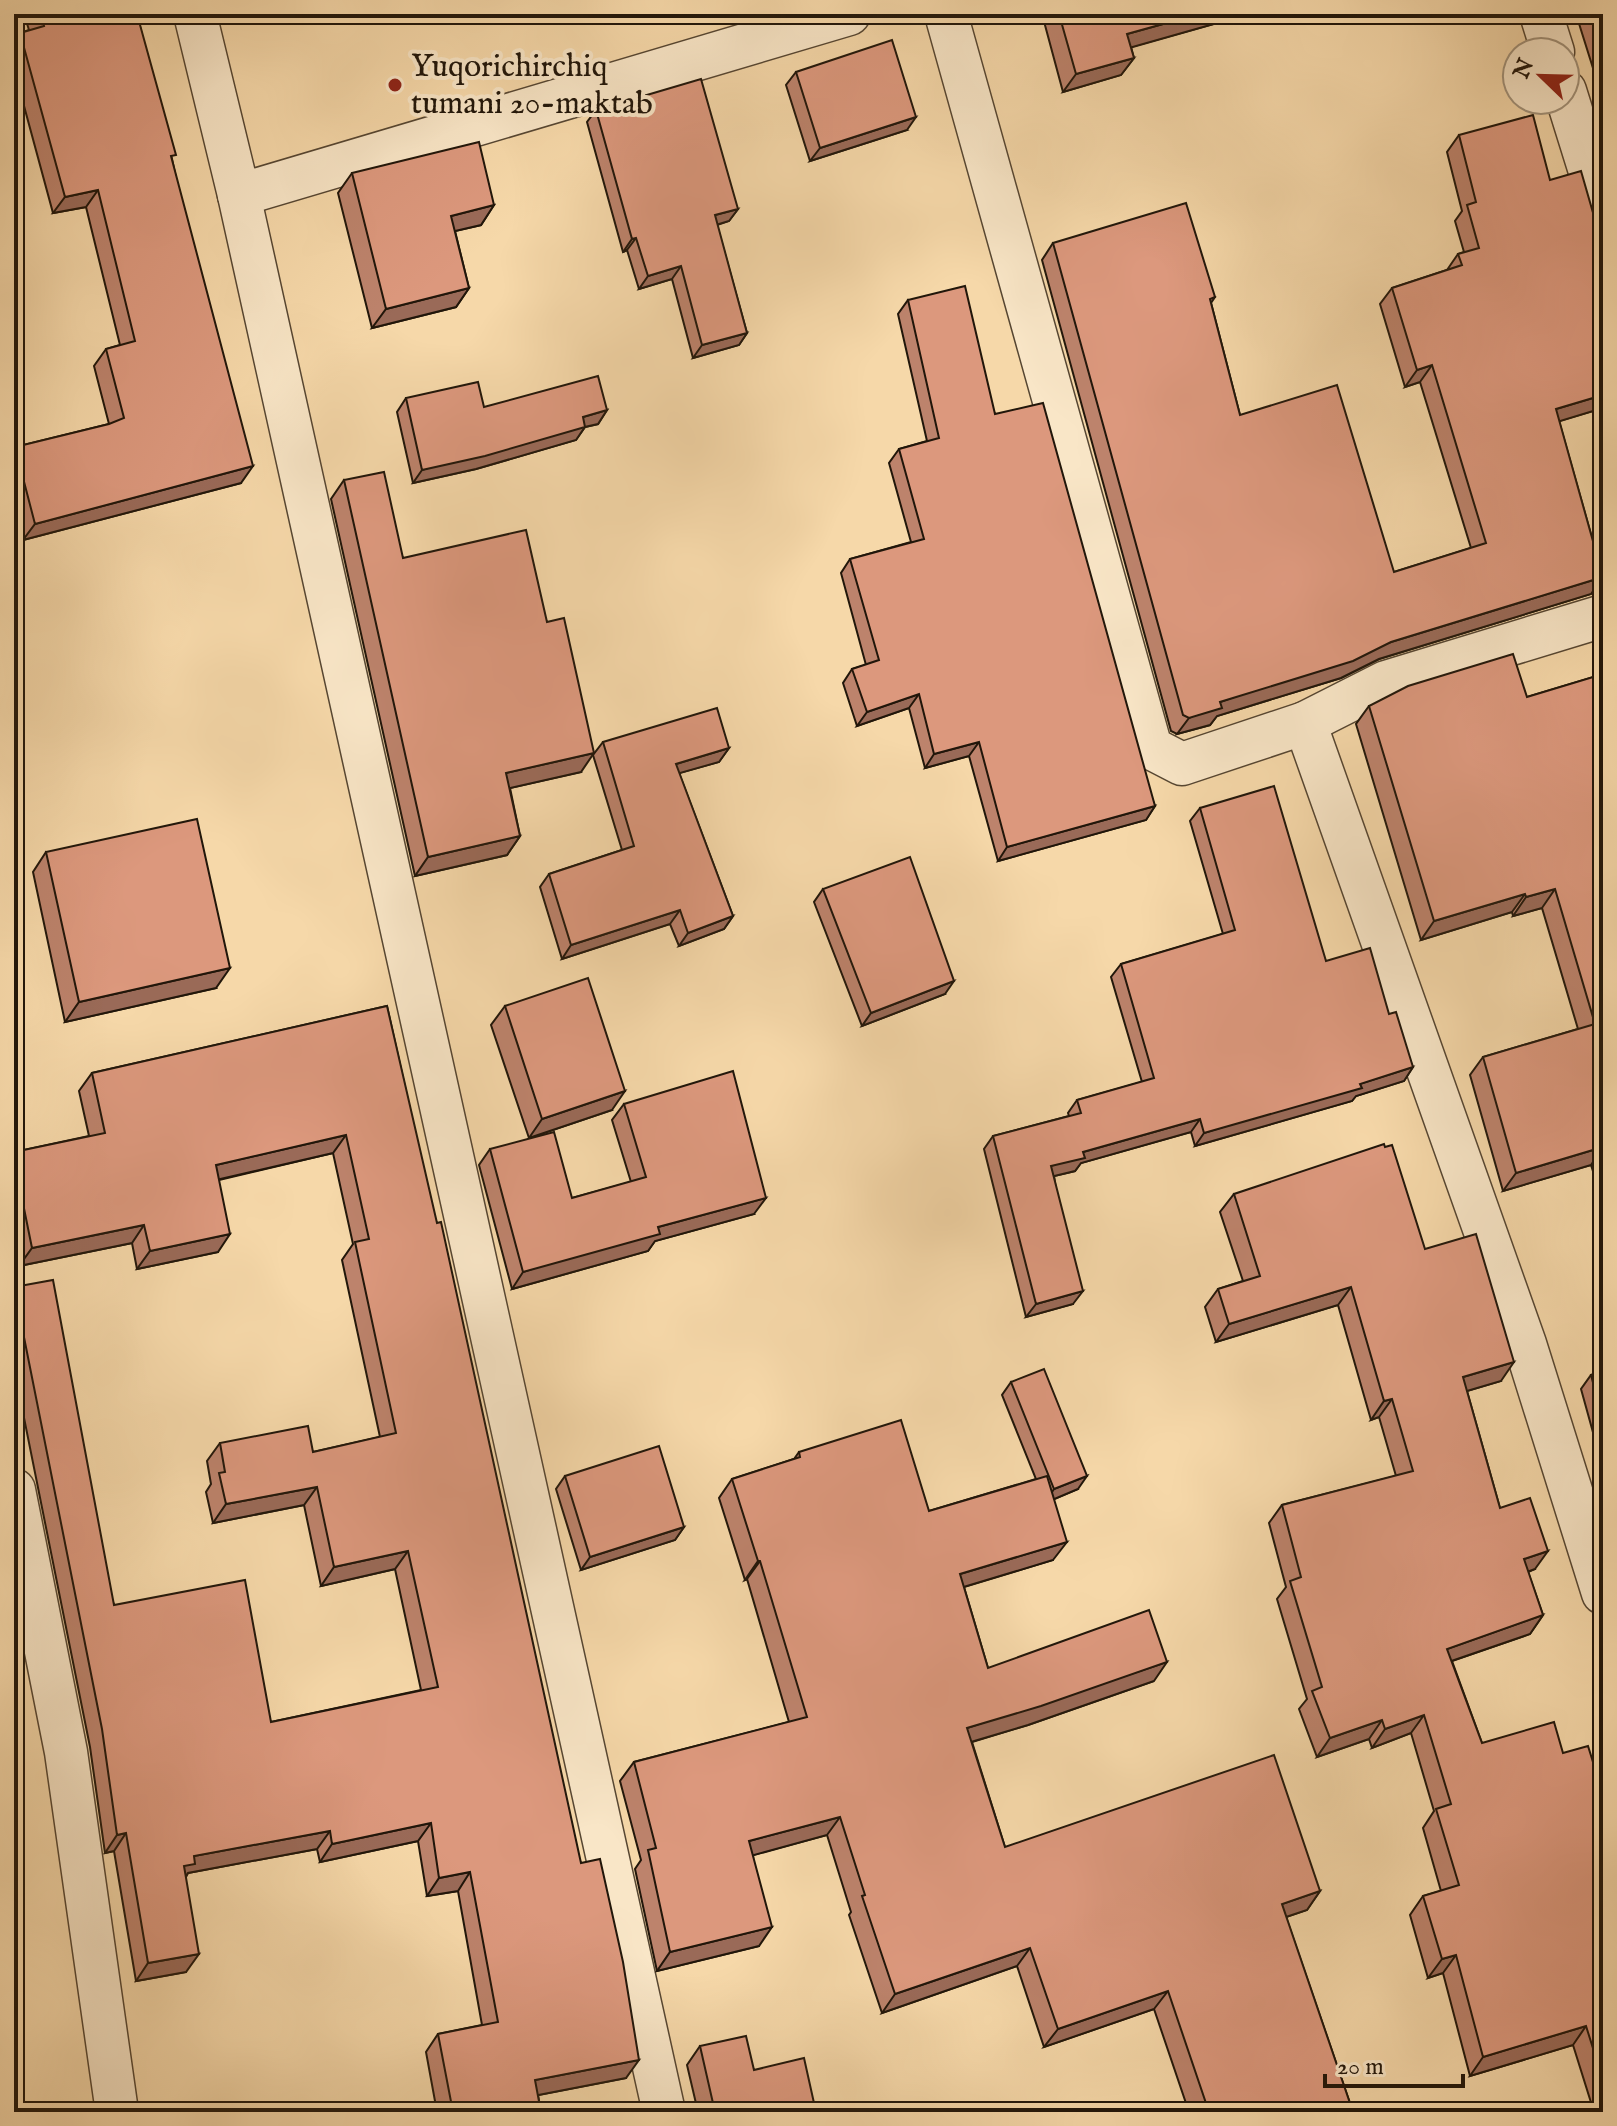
<svg xmlns="http://www.w3.org/2000/svg" width="1617" height="2126" font-family="'IM FELL English',serif">
<style>
.lines{fill:none;stroke-linecap:round;stroke-linejoin:round}
.street-casing{stroke:#564632;stroke-width:45}
.street{stroke:#f9e6c7;stroke-width:42}
.wall{fill:#bd836c;stroke:#21160a;stroke-width:2}
.shaded-wall{fill:#9a6a58;stroke:#21160a;stroke-width:2}
.building{fill:#dc987d;stroke:#21160a;stroke-width:2}
.poi-dot{fill:#8f2418;stroke:#f9e6c7;stroke-width:3}
.labels{text-anchor:middle;dominant-baseline:central;stroke-width:8;stroke-linejoin:round;paint-order:stroke}
.poi-label{font-size:32px;fill:#21160a;stroke:#f9e6c7;text-anchor:start}
</style>
<rect width="100%" height="100%" fill="#f6d8a9"/>
<filter id="stains"><feTurbulence type="fractalNoise" baseFrequency=".0025" numOctaves="4"/><feColorMatrix values="0 0 0 0 .2 0 0 0 0 .09 0 0 0 0 .02 0 0 0 .5 -.17"/></filter>
<radialGradient id="worn" r=".72"><stop offset=".6" stop-color="#630" stop-opacity="0"/><stop offset="1" stop-color="#630" stop-opacity=".3"/></radialGradient>
<g class="lines">
<!-- street casing -->
<g class="street-casing">
<g id="street">
<path d="M195 14 239 195 664 2112"/>
<path d="M946 14 1151 748 1182 764 1305 723 1525 1344 1603 1593"/>
<path d="M1541 14 1553 52"/>
<path d="M1565 91 1603 213"/>
<path d="M239 195 849 14"/>
<path d="M1305 723 1386 682 1603 616"/>
<path d="M14 1490 66 1752 117 2112"/>
</g>
</g>
<!-- street -->
<use href="#street" class="street"/>
</g>
<!-- wall -->
<g class="wall">
<path d="M24 14H137L172 159 241 483 23 540 14 505V449L15 447 109 424 94 366 106 349 120 345 86 207 53 213 14 69V42L20 33 29 30Z"/>
<path d="M1042 14H1249L1131 47 1134 58 1121 75 1063 92Z"/>
<path d="M1576 14H1603V100Z"/>
<path d="M796 72 907 130 810 161 786 85Z"/>
<path d="M596 110 738 209 729 221 717 225 747 333 739 345 693 358 672 279 639 289 627 250 623 252 587 122Z"/>
<path d="M1459 135 1550 180 1602 244H1603V408L1559 421 1603 577 1591 594 1379 659 1341 678 1217 716 1210 725 1177 734 1171 731 1042 260 1053 243 1215 297 1211 303 1240 415 1394 572 1471 548 1420 382 1405 387 1380 304 1392 288 1447 270 1458 254 1464 252 1455 221 1462 211 1447 152Z"/>
<path d="M352 173 494 205 481 225 455 231 469 288 456 307 372 328 338 193Z"/>
<path d="M908 300 995 414 1155 806 1146 820 998 861 969 756 925 768 909 708 857 726 843 683 852 669 866 665 841 573 850 559 911 542 889 463 899 449 927 441 898 314Z"/>
<path d="M406 398 484 407 607 410 598 424 585 427 576 440 476 469 413 483 397 412Z"/>
<path d="M344 480 403 558 581 772 510 788 520 836 507 855 415 876 331 499Z"/>
<path d="M1603 674V1203L1591 1165 1503 1191 1470 1075 1483 1057 1578 1029 1542 908 1513 916 1512 912 1421 940 1356 724 1369 706 1527 697Z"/>
<path d="M603 742 729 748 719 762 679 773 733 916 724 929 679 946 670 924 562 959 540 887 549 874 622 850 593 755Z"/>
<path d="M1200 808 1326 961 1389 1014 1413 1067 1404 1081 1356 1096 1352 1101 1195 1146 1191 1132 1081 1163 1075 1171 1054 1176 1073 1304 1026 1317 984 1149 993 1136 1069 1116 1068 1113 1077 1100 1142 1082 1111 977 1121 964 1223 934 1190 821Z"/>
<path d="M46 852 216 988 65 1022 33 872Z"/>
<path d="M823 889 945 994 862 1026 814 902Z"/>
<path d="M387 1006 626 2078 538 2095 541 2112H437L426 2052 438 2034 482 2025 458 1891 427 1896 418 1841 320 1862 317 1849 188 1873 186 1877V1972L136 1981 114 1851 105 1853 90 1747 14 1368V1287L114 1605 271 1722 421 1690 395 1569 321 1586 304 1505 213 1523 206 1492 211 1484 207 1461 220 1443 313 1452 380 1437 342 1260 353 1244 333 1153 219 1180 218 1252 137 1269 132 1243 19 1266 14 1241V1152L89 1136 79 1091 92 1073Z"/>
<path d="M505 1006 612 1110 529 1138 491 1025Z"/>
<path d="M624 1104 754 1214 655 1241 648 1251 512 1289 479 1165 490 1149 572 1198 631 1182 612 1120Z"/>
<path d="M1234 1194 1425 1249 1501 1381 1467 1391 1500 1508 1535 1569 1528 1572 1543 1615 1530 1634 1452 1661 1482 1743 1563 1753 1602 1791 1603 1790V2112H1594L1573 2045 1470 2076 1443 1973 1428 1978 1410 1915 1423 1896 1441 1891 1423 1828 1434 1811 1411 1733 1372 1748 1369 1739 1317 1757 1299 1709 1307 1699 1277 1599 1286 1587 1269 1523 1282 1505 1396 1476 1379 1417 1371 1420 1338 1305 1216 1342 1205 1307 1218 1289 1243 1281 1220 1212Z"/>
<path d="M1603 1372V1453L1599 1454 1581 1389 1591 1375Z"/>
<path d="M1011 1382 1078 1489 1054 1499 1053 1560 964 1587 988 1668 1154 1681 1028 1725 972 1742 1005 1847 1320 1891 1307 1910 1286 1917 1353 2112H1189L1154 2009 1044 2047 1017 1966 882 2013 849 1915 851 1912 827 1835 753 1855 759 1946 657 1971 635 1869 641 1860 620 1781 634 1762 789 1722 747 1579 745 1580 719 1498 732 1479 794 1459 799 1452 929 1511 1036 1479 1002 1395Z"/>
<path d="M565 1476 684 1527 675 1540 581 1570 556 1489Z"/>
<path d="M700 2046 754 2070 816 2112H698L687 2065Z"/>
</g>
<!-- shaded-wall -->
<g class="shaded-wall">
<path d="M1199 14H1249L1115 52 1127 34Z"/>
<path d="M1134 58 1121 75 1063 92 1076 74Z"/>
<path d="M916 117 907 130 810 161 820 148Z"/>
<path d="M98 190 86 207 53 213 65 197Z"/>
<path d="M494 205 481 225 438 235 451 216Z"/>
<path d="M738 209 729 221 706 228 715 215Z"/>
<path d="M636 238 627 250 623 252 632 239Z"/>
<path d="M681 266 672 279 639 289 648 276Z"/>
<path d="M469 288 456 307 372 328 386 309Z"/>
<path d="M747 333 739 345 693 358 702 345Z"/>
<path d="M1432 365 1420 382 1405 387 1417 370Z"/>
<path d="M1603 395V408L1544 426 1556 409Z"/>
<path d="M607 410 598 424 585 427 576 440 476 469 413 483 422 470 583 417Z"/>
<path d="M253 466 241 483 23 540 35 524Z"/>
<path d="M1603 577 1591 594 1379 659 1341 678 1217 716 1210 725 1177 734 1189 718 1220 702 1391 642Z"/>
<path d="M919 694 909 708 857 726 867 712Z"/>
<path d="M979 742 969 756 925 768 934 754Z"/>
<path d="M729 748 719 762 666 777 676 764Z"/>
<path d="M594 753 581 772 493 792 506 773Z"/>
<path d="M1155 806 1146 820 998 861 1007 847Z"/>
<path d="M520 836 507 855 415 876 428 857Z"/>
<path d="M1555 889 1542 908 1513 916 1526 897Z"/>
<path d="M1525 894 1512 912 1421 940 1434 921Z"/>
<path d="M680 910 670 924 562 959 571 945Z"/>
<path d="M733 916 724 929 679 946 688 933Z"/>
<path d="M230 968 216 988 65 1022 79 1002Z"/>
<path d="M954 981 945 994 862 1026 871 1013Z"/>
<path d="M1413 1067 1404 1081 1356 1096 1352 1101 1195 1146 1204 1133Z"/>
<path d="M625 1091 612 1110 529 1138 542 1119Z"/>
<path d="M1200 1119 1191 1132 1081 1163 1075 1171 1042 1179 1051 1166 1083 1152Z"/>
<path d="M346 1135 333 1153 203 1183 216 1165Z"/>
<path d="M1603 1147 1591 1165 1503 1191 1516 1173Z"/>
<path d="M766 1198 754 1214 655 1241 648 1251 512 1289 523 1272 658 1227Z"/>
<path d="M144 1225 132 1243 19 1266 32 1248Z"/>
<path d="M230 1234 218 1252 137 1269 150 1251Z"/>
<path d="M1351 1287 1338 1305 1216 1342 1229 1324Z"/>
<path d="M1083 1291 1073 1304 1026 1317 1036 1304Z"/>
<path d="M1514 1362 1501 1381 1450 1396 1463 1377Z"/>
<path d="M1392 1399 1379 1417 1371 1420 1384 1401Z"/>
<path d="M1087 1476 1078 1489 1045 1503 1054 1489Z"/>
<path d="M317 1487 304 1505 213 1523 226 1504Z"/>
<path d="M684 1527 675 1540 581 1570 590 1557Z"/>
<path d="M1067 1542 1053 1560 947 1592 960 1574Z"/>
<path d="M408 1551 395 1569 321 1586 334 1567Z"/>
<path d="M1548 1551 1535 1569 1511 1578 1524 1559Z"/>
<path d="M758 1561H760L747 1579 745 1580Z"/>
<path d="M1543 1615 1530 1634 1434 1667 1447 1649Z"/>
<path d="M1167 1662 1154 1681 1028 1725 954 1747 967 1728Z"/>
<path d="M1424 1715 1411 1733 1372 1748 1385 1729Z"/>
<path d="M1382 1720 1369 1739 1317 1757 1330 1738Z"/>
<path d="M840 1817 827 1835 736 1860 749 1841Z"/>
<path d="M431 1823 418 1841 320 1862 332 1844Z"/>
<path d="M330 1831 317 1849 188 1873 182 1882 184 1866 194 1856Z"/>
<path d="M126 1833 114 1851 105 1853 117 1835Z"/>
<path d="M470 1872 458 1891 427 1896 439 1878Z"/>
<path d="M1320 1891 1307 1910 1268 1923 1282 1904Z"/>
<path d="M772 1927 759 1946 657 1971 670 1952Z"/>
<path d="M1030 1948 1017 1966 882 2013 895 1994Z"/>
<path d="M199 1954 186 1972 136 1981 148 1963Z"/>
<path d="M1456 1955 1443 1973 1428 1978 1442 1959Z"/>
<path d="M1168 1991 1154 2009 1044 2047 1058 2029Z"/>
<path d="M1586 2026 1573 2045 1470 2076 1483 2057Z"/>
<path d="M639 2060 626 2078 523 2098 535 2080Z"/>
</g>
<!-- building -->
<g class="building">
<path d="M41 14H137L176 155 171 156 253 466 35 524 15 447 109 424 124 418 106 349 135 341 98 190 65 197 20 33 44 26Z"/>
<path d="M1059 14H1199L1127 34 1134 58 1076 74Z"/>
<path d="M1594 14H1603V43Z"/>
<path d="M892 40 916 117 820 148 796 72Z"/>
<path d="M701 79 738 209 715 215 747 333 702 345 681 266 648 276 636 238 632 239 596 110Z"/>
<path d="M1533 115 1550 180 1581 171 1602 244H1603V395L1556 409 1603 577 1391 642 1353 661 1220 702 1222 708 1189 718 1183 715 1053 243 1186 203 1215 297 1210 299 1240 415 1337 385 1394 572 1486 543 1432 365 1417 370 1392 288 1462 265 1458 254 1479 248 1467 205 1476 202 1459 135Z"/>
<path d="M479 142 494 205 451 216 469 288 386 309 352 173Z"/>
<path d="M965 286 995 414 1043 403 1155 806 1007 847 979 742 934 754 919 694 867 712 852 669 879 660 850 559 924 539 899 449 939 438 908 300Z"/>
<path d="M598 376 607 410 583 417 585 427 485 456 422 470 406 398 478 382 484 407Z"/>
<path d="M384 472 403 558 526 530 547 622 564 618 594 753 506 773 520 836 428 857 344 480Z"/>
<path d="M1513 654 1527 697 1603 674V1147L1516 1173 1483 1057 1595 1024 1555 889 1526 897 1525 894 1434 921 1369 706 1408 686Z"/>
<path d="M717 708 729 748 676 764 733 916 688 933 680 910 571 945 549 874 634 846 603 742Z"/>
<path d="M1274 786 1326 961 1370 948 1389 1014 1396 1012 1413 1067 1360 1084 1362 1088 1204 1133 1200 1119 1083 1152 1085 1158 1051 1166 1083 1291 1036 1304 993 1136 1081 1113 1077 1100 1154 1078 1121 964 1235 930 1200 808Z"/>
<path d="M197 819 230 968 79 1002 46 852Z"/>
<path d="M910 857 954 981 871 1013 823 889Z"/>
<path d="M588 978 625 1091 542 1119 505 1006Z"/>
<path d="M387 1006 437 1223 441 1222 581 1863 600 1859 623 1962 639 2060 535 2080 541 2112H453L438 2034 498 2022 470 1872 439 1878 431 1823 332 1844 330 1831 194 1856 195 1864 184 1866 199 1954 148 1963 126 1833 117 1835 102 1729 14 1287 53 1280 114 1605 245 1580 271 1722 438 1687 408 1551 334 1567 317 1487 226 1504 219 1473 225 1472 220 1443 308 1426 313 1452 396 1433 355 1242 369 1239 346 1135 216 1165 230 1234 150 1251 144 1225 32 1248 14 1159V1152L105 1133 92 1073Z"/>
<path d="M733 1071 766 1198 658 1227 660 1234 523 1272 490 1149 554 1132 572 1198 646 1177 624 1104Z"/>
<path d="M1384 1144 1385 1147 1392 1145 1425 1249 1476 1234 1514 1362 1463 1377 1500 1508 1530 1498 1548 1551 1524 1559 1543 1615 1447 1649 1482 1743 1554 1722 1563 1753 1588 1746 1602 1791 1603 1790V2080L1586 2026 1483 2057 1456 1955 1442 1959 1423 1896 1459 1885 1436 1809 1451 1804 1424 1715 1385 1729 1382 1720 1330 1738 1312 1691 1322 1687 1290 1581 1301 1577 1282 1505 1413 1471 1392 1399 1384 1401 1351 1287 1229 1324 1218 1289 1260 1276 1234 1194Z"/>
<path d="M1044 1369 1087 1476 1054 1489 1011 1382Z"/>
<path d="M1603 1372V1421L1591 1375Z"/>
<path d="M901 1420 929 1511 1047 1476 1067 1542 960 1574 988 1668 1149 1610 1167 1662 1041 1706 967 1728 1005 1847 1274 1755 1320 1891 1282 1904 1353 2112H1209L1168 1991 1058 2029 1030 1948 895 1994 862 1896 865 1895 840 1817 749 1841 772 1927 670 1952 648 1850 656 1848 634 1762 807 1717 760 1561H758L732 1479 800 1457 799 1452Z"/>
<path d="M659 1446 684 1527 590 1557 565 1476Z"/>
<path d="M746 2036 754 2070 804 2058 816 2112H715L700 2046Z"/>
</g>
<!-- markers -->
<circle class="poi-dot" cx="395" cy="85" r="8"/>
<g class="labels">
<!-- poi labels -->
<g class="poi-label">
<text x="411" y="67">Yuqorichirchiq<tspan x="411" dy="37">tumani 20-maktab</tspan></text>
</g>
</g>
<!-- margin -->
<rect width="1617" height="2126" fill="none" stroke="#f6d8a9" stroke-width="48"/>
<rect x="16" y="16" width="1585" height="2094" fill="none" stroke="#21160a" stroke-width="4"/>
<rect x="24" y="24" width="1569" height="2078" fill="none" stroke="#21160a" stroke-width="2"/>
<!-- north arrow -->
<g transform="translate(1541 76) rotate(293)"><circle r="38" fill="#f9e6c7" stroke="#a3937b" stroke-width="2"/>
<path d="M0-6L14 30L0 20L-14 30Z" fill="#8f2418"/>
<text y="-12" font-size="22" font-weight="bold" text-anchor="middle" fill="#21160a">N</text>
</g>
<!-- scale -->
<path d="M1325 2074v12h138v-12" fill="none" stroke="#21160a" stroke-width="4"/>
<text x="1337" y="2074" font-size="24" fill="#21160a" stroke="#f9e6c7" stroke-width="6" paint-order="stroke">20 m</text>
<rect width="100%" height="100%" filter="url(#stains)"/>
<rect width="100%" height="100%" fill="url(#worn)"/>
</svg>
